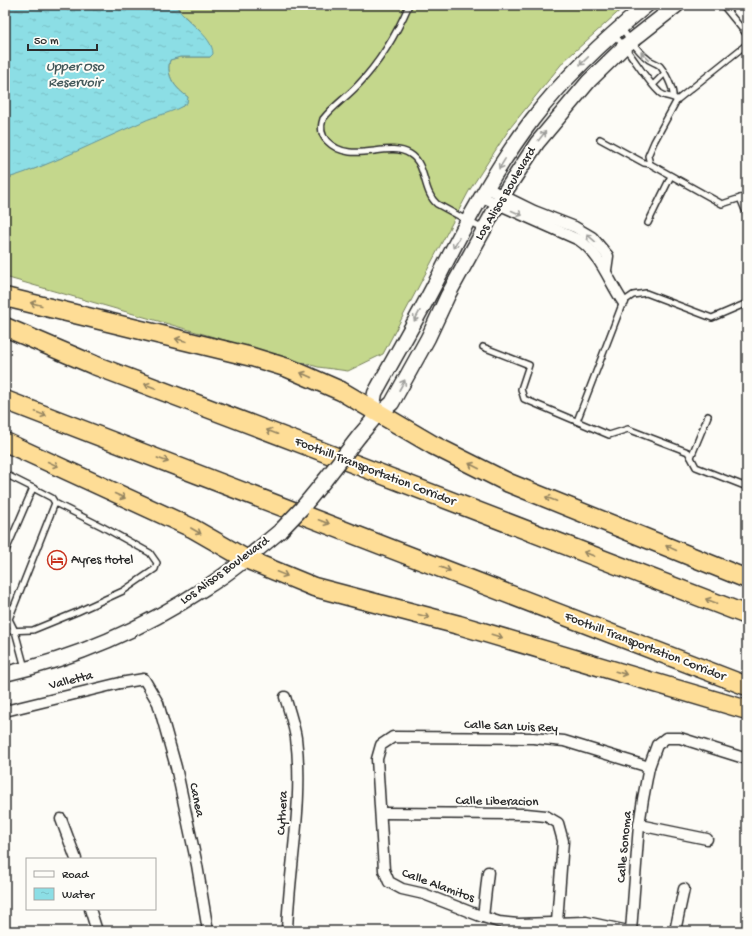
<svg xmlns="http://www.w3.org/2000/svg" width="752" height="936" font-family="'Gochi Hand',sans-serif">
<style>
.grass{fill:#c4d78c;stroke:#78815c}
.water{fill:url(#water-ripples);stroke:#65969b}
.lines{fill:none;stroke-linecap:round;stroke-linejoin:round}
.service-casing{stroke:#2b2b2b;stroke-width:8}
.minor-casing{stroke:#2b2b2b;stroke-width:13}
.secondary-casing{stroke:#2b2b2b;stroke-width:17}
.motorway-casing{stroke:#2b2b2b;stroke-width:21}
.service{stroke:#fdfcf7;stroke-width:5}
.minor{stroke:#fdfcf7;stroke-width:10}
.secondary{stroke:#fdfcf7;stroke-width:14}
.motorway{stroke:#fedd96;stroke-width:18}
.secondary-bridge-casing{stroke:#2b2b2b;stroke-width:17;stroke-linecap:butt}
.secondary-bridge{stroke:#fdfcf7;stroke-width:14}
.oneway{stroke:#9e9e9b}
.oneway2{stroke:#948460}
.labels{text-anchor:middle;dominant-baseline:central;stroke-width:4;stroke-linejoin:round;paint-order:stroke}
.street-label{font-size:13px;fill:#2b2b2b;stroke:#fdfcf7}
.poi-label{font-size:13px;fill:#2b2b2b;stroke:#fdfcf7;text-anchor:start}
.water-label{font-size:14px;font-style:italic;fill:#43585a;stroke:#fdfcf7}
</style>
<defs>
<pattern id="water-ripples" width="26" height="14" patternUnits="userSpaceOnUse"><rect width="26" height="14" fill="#8cdee5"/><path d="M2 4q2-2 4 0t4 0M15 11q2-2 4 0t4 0" fill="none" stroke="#79bfc5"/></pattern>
</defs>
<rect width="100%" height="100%" fill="#fdfcf7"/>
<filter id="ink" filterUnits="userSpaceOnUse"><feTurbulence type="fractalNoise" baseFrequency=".025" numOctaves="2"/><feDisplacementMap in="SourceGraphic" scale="8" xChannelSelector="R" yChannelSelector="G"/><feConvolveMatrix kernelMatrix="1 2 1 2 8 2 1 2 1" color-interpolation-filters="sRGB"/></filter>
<g filter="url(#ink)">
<!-- grass -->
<path class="grass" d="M176 5H626L564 61 510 128 469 191 383 354 348 371 318 367 5 277V179L39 167 154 116 183 106 188 97C176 89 165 76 170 60L180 57H210L200 31 180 12Z"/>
<!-- water -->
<path class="water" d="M5 5H176C183 21 213 35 213 54L210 57H180L170 60C165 76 176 89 188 97L187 103C174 113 156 115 142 122 97 141 52 165 5 179Z"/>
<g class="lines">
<!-- service casing -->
<g class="service-casing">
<g id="service">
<path d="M409 5C397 33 379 63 358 85 347 97 333 106 323 119 320 128 321 135 327 141 351 166 387 140 410 154 427 164 422 191 437 204L483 229"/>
<path d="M725 8 747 35"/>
<path d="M622 29C630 39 638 52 649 60 652 62 657 63 660 66 665 72 674 89 673 97"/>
<path d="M613 34C632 52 642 76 660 93 666 98 672 95 677 100"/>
<path d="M747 44 677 100 654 142 648 156 650 164 722 204 747 196"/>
<path d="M653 85 664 74"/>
<path d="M600 139 644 163 650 164"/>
<path d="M740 198 747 215"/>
<path d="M648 223 671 176"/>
<path d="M483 347 529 365 521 389 524 399 609 435 628 429 688 452 696 467 747 487"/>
<path d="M577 421 623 302 633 295 646 293 712 318 747 303"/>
<path d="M691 457 708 416"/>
<path d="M5 474 33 488"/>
<path d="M5 553 33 488 52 498 55 503 9 619 15 631 25 668"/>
<path d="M5 605 12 609"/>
<path d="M5 631 33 630 77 612 123 591 155 569 157 563 150 553 103 527 55 503"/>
</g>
</g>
<!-- minor casing -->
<g class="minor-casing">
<g id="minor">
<path d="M487 188 534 211 575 227 592 237 608 256 606 270"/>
<path d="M482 197 579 240C601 255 608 280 623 302"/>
<path d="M285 697C289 710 294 725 296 738 304 802 289 867 287 931"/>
<path d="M5 711 120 683 144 679 158 703 176 767 197 865 208 931"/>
<path d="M381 813 526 814 546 816 558 823 563 841 557 922"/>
<path d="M61 819 76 859"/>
<path d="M639 825 707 839"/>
<path d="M90 909 97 931"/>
<path d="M483 917 488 872"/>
<path d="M628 931 586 922 518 924 499 922 483 917 424 894 402 889 389 882 384 870 377 759 381 745 393 737 533 738 564 741 649 767"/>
<path d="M631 931 639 825 643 799 649 767 657 745 666 738H680L747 759"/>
<path d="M675 931 684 889"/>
</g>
</g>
<!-- secondary casing -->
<g class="secondary-casing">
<g id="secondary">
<path d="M376 411 384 410 392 403 428 338 448 295 503 195 537 143 589 81 625 46 677 5"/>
<path d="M376 411 373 405 375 393C395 356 417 319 436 282 464 226 494 170 532 120 565 77 605 39 647 5"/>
<path d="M360 435 372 421 376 411"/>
<path d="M302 508 325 480"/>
<path d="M5 674C76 658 144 628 205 588 232 571 256 551 280 531"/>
</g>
</g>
<!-- motorway casing -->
<g class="motorway-casing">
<g id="motorway">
<path d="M5 297 252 357 288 368 341 391 433 445 509 483 747 579"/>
<path d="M5 327 94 365 313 448 747 615"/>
<path d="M5 400 747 686"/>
<path d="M5 442 192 528 246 559 314 587 459 625 747 710"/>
</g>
</g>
<!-- service -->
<use href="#service" class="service"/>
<!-- minor -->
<use href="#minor" class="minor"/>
<!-- secondary -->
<use href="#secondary" class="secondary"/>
<!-- motorway -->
<use href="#motorway" class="motorway"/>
<!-- secondary-bridge casing -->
<g class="secondary-bridge-casing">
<g id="secondary-bridge">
<path d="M325 480 360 435"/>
<path d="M280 531 302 508"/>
</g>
</g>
<!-- secondary-bridge -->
<use href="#secondary-bridge" class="secondary-bridge"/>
</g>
<!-- one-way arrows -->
<defs><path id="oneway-shaft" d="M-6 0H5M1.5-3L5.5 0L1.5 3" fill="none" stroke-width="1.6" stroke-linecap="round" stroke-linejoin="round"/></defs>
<g class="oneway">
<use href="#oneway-shaft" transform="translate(645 56) rotate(-135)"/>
<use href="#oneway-shaft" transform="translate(584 61) rotate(136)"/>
<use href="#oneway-shaft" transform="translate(542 136) rotate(-52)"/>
<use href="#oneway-shaft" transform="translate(502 164) rotate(122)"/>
<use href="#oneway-shaft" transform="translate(517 213) rotate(24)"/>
<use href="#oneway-shaft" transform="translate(591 238) rotate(-139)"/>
<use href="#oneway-shaft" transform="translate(456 243) rotate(120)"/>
<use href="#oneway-shaft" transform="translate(417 316) rotate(119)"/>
<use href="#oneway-shaft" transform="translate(402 385) rotate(-61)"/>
</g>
<g class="oneway2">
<use href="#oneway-shaft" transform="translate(36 304) rotate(-166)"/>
<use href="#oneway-shaft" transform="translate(181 340) rotate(-166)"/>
<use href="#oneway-shaft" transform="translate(306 375) rotate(-156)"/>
<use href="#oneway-shaft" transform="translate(150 386) rotate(-159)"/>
<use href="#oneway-shaft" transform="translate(41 414) rotate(22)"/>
<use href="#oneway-shaft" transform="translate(272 432) rotate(-159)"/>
<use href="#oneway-shaft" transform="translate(163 460) rotate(20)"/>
<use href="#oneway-shaft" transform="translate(53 464) rotate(25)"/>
<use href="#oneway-shaft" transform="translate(474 466) rotate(-153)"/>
<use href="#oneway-shaft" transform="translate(120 496) rotate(24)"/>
<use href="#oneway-shaft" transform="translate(551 499) rotate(-159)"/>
<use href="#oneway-shaft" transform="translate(324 522) rotate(21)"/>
<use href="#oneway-shaft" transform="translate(196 531) rotate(30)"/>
<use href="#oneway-shaft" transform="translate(671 548) rotate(-155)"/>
<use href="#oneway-shaft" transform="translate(589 554) rotate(-159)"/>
<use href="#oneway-shaft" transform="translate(445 569) rotate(21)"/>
<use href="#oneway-shaft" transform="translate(282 574) rotate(22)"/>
<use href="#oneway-shaft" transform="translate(711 601) rotate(-159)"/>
<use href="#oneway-shaft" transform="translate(424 616) rotate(15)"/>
<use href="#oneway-shaft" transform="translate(497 636) rotate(17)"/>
<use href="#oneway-shaft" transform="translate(621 673) rotate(16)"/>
</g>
</g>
<!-- icons -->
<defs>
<g id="hotel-ring" transform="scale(1)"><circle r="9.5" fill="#fdfcf7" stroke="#c8321e" stroke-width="1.5"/><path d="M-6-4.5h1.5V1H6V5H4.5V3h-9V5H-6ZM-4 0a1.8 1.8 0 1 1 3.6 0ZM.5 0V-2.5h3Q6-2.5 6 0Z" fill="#c8321e"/></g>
</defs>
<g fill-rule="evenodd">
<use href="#hotel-ring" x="57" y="560"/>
</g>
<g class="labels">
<!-- street labels -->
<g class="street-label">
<text transform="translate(506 194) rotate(-59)">Los Alisos Boulevard</text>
<text transform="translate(375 472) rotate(21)">Foothill Transportation Corridor</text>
<text transform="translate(225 571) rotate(-36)">Los Alisos Boulevard</text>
<text transform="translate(645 647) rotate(21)">Foothill Transportation Corridor</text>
<text transform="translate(71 681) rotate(-14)">Valletta</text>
<text transform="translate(511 727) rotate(2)">Calle San Luis Rey</text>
<text transform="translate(196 800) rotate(78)">Canea</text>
<text transform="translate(497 802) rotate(1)">Calle Liberacion</text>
<text transform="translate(283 813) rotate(-87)">Cythera</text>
<text transform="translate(625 847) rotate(-85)">Calle Sonoma</text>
<text transform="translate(438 886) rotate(20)">Calle Alamitos</text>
</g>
<!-- poi labels -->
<g class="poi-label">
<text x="71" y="560">Ayres Hotel</text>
</g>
<!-- water labels -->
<g class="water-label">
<text x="75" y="67">Upper Oso<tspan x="75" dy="16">Reservoir</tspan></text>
</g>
</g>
<!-- margin -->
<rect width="752" height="936" fill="none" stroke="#fdfcf7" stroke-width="20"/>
<rect x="10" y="10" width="732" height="916" fill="none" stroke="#2b2b2b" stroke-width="1.5" filter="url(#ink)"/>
<!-- legend -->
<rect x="26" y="858" width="130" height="52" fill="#fdfcf7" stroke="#a9a8a5"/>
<rect x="34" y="871" width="20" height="6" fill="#fdfcf7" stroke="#a9a8a5"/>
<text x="62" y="878" font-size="12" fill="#2b2b2b">Road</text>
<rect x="34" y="888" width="20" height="12" fill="url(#water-ripples)" stroke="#a9a8a5"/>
<text x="62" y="898" font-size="12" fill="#2b2b2b">Water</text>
<!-- scale -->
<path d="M28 44v6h69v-6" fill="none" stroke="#2b2b2b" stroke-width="2"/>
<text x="34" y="44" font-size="12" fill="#2b2b2b" stroke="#fdfcf7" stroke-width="3" paint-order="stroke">50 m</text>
</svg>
